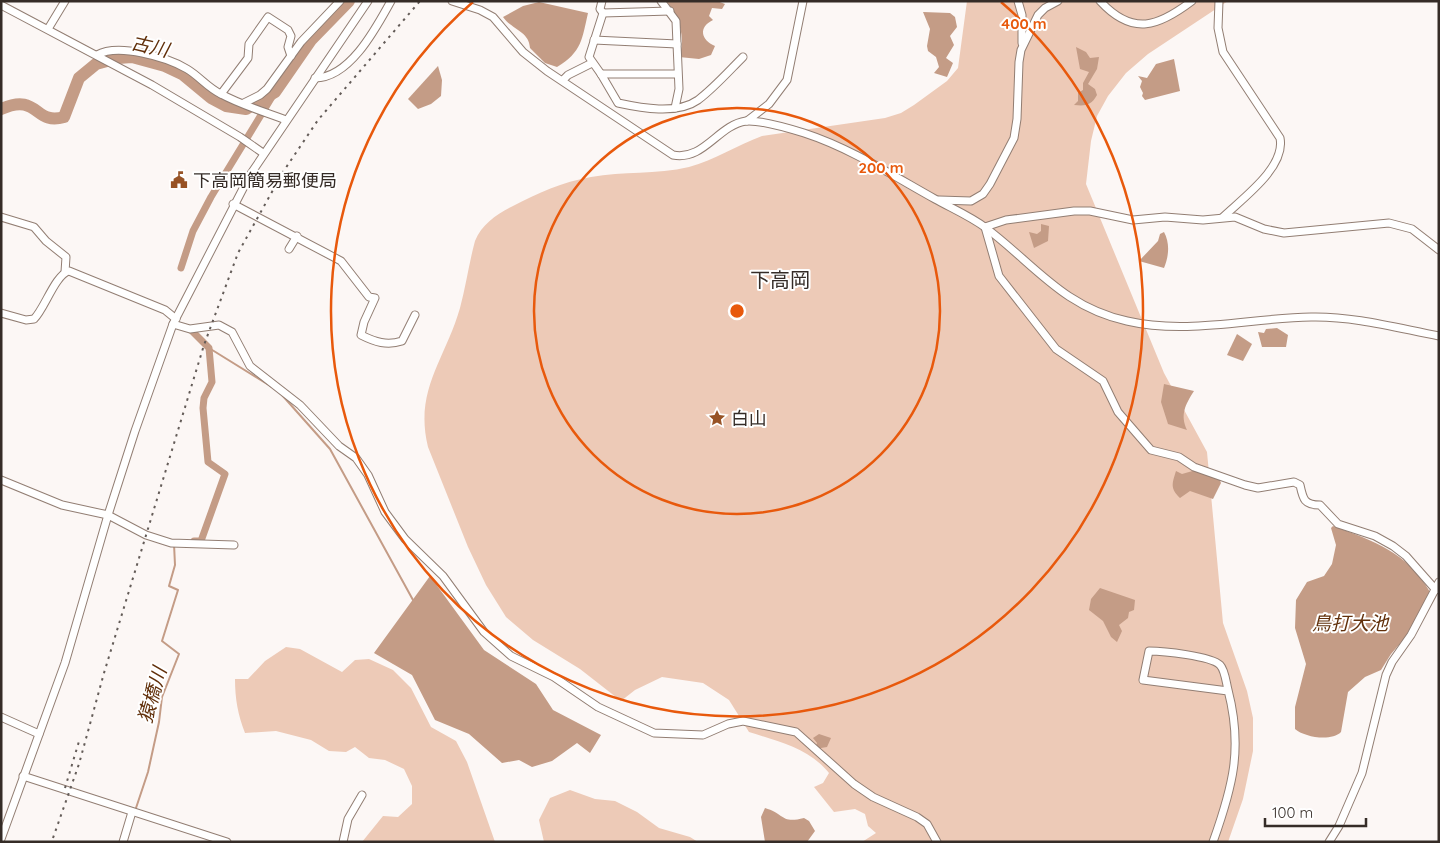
<svg xmlns="http://www.w3.org/2000/svg" width="1440" height="843" font-family="Quicksand,'Noto Sans JP',sans-serif">
<style>
.green{fill:#edcab7}
.water{fill:#c49c86}
.lines{fill:none;stroke-linecap:round;stroke-linejoin:round}
.stream{stroke:#c49c86;stroke-width:2}
.canal{stroke:#c49c86;stroke-width:7}
.river{stroke:#c49c86;stroke-width:12}
.minor-casing{stroke:#927e73;stroke-width:9}
.minor{stroke:#fff;stroke-width:7}
.rail{stroke:#645c58;stroke-width:2;stroke-dasharray:2.5 5;stroke-linecap:butt}
.ring{fill:none;stroke:#e8590c;stroke-width:2.5}
.labels{text-anchor:middle;dominant-baseline:central;stroke-width:4;stroke-linejoin:round;paint-order:stroke}
.poi-label{font-size:18px;fill:#352c27;stroke:#fff;text-anchor:start}
.water-label{font-size:19px;font-style:italic;fill:#62300b;stroke:#fff}
.quarter-label{font-size:20px;fill:#352c27;stroke:#fff}
.centre{fill:#e8590c;stroke:#fff;stroke-width:2.5}
.ring-label{font-size:15px;text-anchor:middle;font-weight:bold;fill:#e8590c;stroke:#fff;stroke-width:4;stroke-linejoin:round;paint-order:stroke}
</style>
<rect width="100%" height="100%" fill="#fcf7f5"/>
<!-- green -->
<g class="green">
<path d="M967 1H1228L1148 54 1126 73 1108 96 1097 116 1091 141 1086 184 1164 373 1207 452 1223 623 1247 691 1253 718V751L1243 799 1228 842H862L876 833 868 826 865 814 855 809 834 812 814 787 823 783 829 773C809 748 777 741 749 732L729 700 703 683 662 677 635 690 621 701 580 669 533 640 506 617 486 585 468 547 428 447C414 390 445 360 460 308 466 286 469 263 475 241 482 224 497 214 513 206 538 193 562 182 591 177 623 171 656 175 689 167 715 160 737 145 762 136L885 118 901 113 914 105 947 81 958 68Z"/>
<path d="M286 647 300 649 342 672 355 660 369 659 393 670 411 688 431 727 456 741 467 762 495 842H362L383 816 398 817 412 804V786L404 769 385 760 369 758 355 747 346 752 329 751 311 740 276 731 245 733C238 715 235 699 235 679H248L265 661Z"/>
<path d="M570 790 595 799 615 801 637 812 659 828 690 837 698 842H544L539 820 550 798Z"/>
</g>
<!-- water -->
<g class="water">
<path d="M666 1H717L725 4 722 9 712 8 709 16 713 20C698 27 701 40 715 46L711 55 699 59 679 57C687 39 678 14 666 1Z"/>
<path d="M539 2 588 13C582 39 582 52 557 67L545 63 530 48C529 31 512 30 503 17L523 6Z"/>
<path d="M923 12 950 13 955 17 957 27 950 36 954 45 946 58 953 63 947 77 934 73 939 67 936 57 928 51 927 46 930 29Z"/>
<path d="M1076 47 1086 52 1090 58 1099 57 1097 69 1088 84 1095 89 1097 95C1091 106 1085 106 1074 105L1078 101V93L1083 90V83L1089 72 1080 69Z"/>
<path d="M1174 59 1180 91 1145 100 1142 96 1143 93 1140 87 1142 81 1138 76 1147 78 1156 64Z"/>
<path d="M438 66 442 80 441 96 431 104 418 109 408 99Z"/>
<path d="M1041 224 1049 226 1048 241 1034 248 1029 232 1037 234 1041 231Z"/>
<path d="M1164 232C1170 243 1169 256 1164 268L1139 261 1158 241 1160 234Z"/>
<path d="M1277 328 1288 335 1286 347H1262L1258 332 1264 333 1266 329Z"/>
<path d="M1237 334 1252 344 1243 361 1227 355Z"/>
<path d="M1164 384 1194 391C1185 405 1180 415 1187 430L1168 424 1161 402Z"/>
<path d="M1196 470 1219 478 1221 483 1213 499 1190 491 1180 498C1170 488 1172 484 1176 471L1182 474Z"/>
<path d="M1333 526C1374 541 1407 552 1430 592L1409 633 1391 654 1381 670 1365 677 1348 692 1341 732C1331 742 1304 737 1295 729V707L1306 664 1295 628 1296 600 1307 582 1324 576 1332 564 1336 545 1331 528Z"/>
<path d="M430 576 484 650 536 684 553 710 601 735 590 753 577 743 552 761 532 767 519 760 502 763 469 734 435 720 412 675 374 653Z"/>
<path d="M1100 588 1135 600 1134 610 1129 612 1128 618 1119 625 1122 631 1117 642 1111 637 1103 621 1089 610 1091 599Z"/>
<path d="M819 734 831 738 827 747 815 749 817 743 813 738Z"/>
<path d="M765 808C785 814 781 824 804 818L809 821 815 831 807 842H765L761 817Z"/>
</g>
<g class="lines">
<!-- stream -->
<g class="stream">
<path d="M209 348 272 387"/>
<path d="M282 395 330 449 413 600"/>
<path d="M135 811 148 772 159 722 162 697 179 654 162 641 178 590 169 586 175 565 174 544"/>
</g>
<!-- canal -->
<g class="canal">
<path d="M181 268 193 231 211 197 275 92"/>
<path d="M192 331 209 348 212 382 204 398 203 408 208 462 225 474 201 541H194"/>
</g>
<!-- river -->
<path class="river" d="M1 109C39 92 34 126 64 117L79 78 96 64 118 58 132 57 165 66 182 74 211 98 226 106 246 109 275 92 311 40 349 1"/>
<!-- minor casing -->
<g class="minor-casing">
<g id="minor">
<path d="M452 1 480 10 493 17 523 52 547 71 673 155C704 161 718 125 746 121 760 120 791 129 804 133 850 148 892 175 935 199 951 208 970 216 986 228 1034 264 1063 307 1127 321 1187 335 1250 318 1311 317 1354 316 1397 328 1439 336"/>
<path d="M602 1 600 9 603 13 589 57 601 74 618 103C641 108 677 115 698 100 714 88 729 71 743 57"/>
<path d="M661 1 676 21 679 89 675 108"/>
<path d="M1018 1 1022 15V43"/>
<path d="M1100 1C1133 37 1159 26 1192 1"/>
<path d="M1219 1 1218 28 1223 52 1280 138C1286 167 1243 198 1223 217"/>
<path d="M1 5 152 85 240 137 263 153"/>
<path d="M603 13 670 11"/>
<path d="M48 29 65 1"/>
<path d="M594 40 677 44"/>
<path d="M97 55C118 43 167 57 187 69 199 76 208 88 221 94 241 105 265 112 286 120"/>
<path d="M601 74H677"/>
<path d="M315 78C350 78 376 28 391 1"/>
<path d="M563 80 568 75 592 63"/>
<path d="M221 94 248 58 249 44 268 17 288 30 291 36 288 47 291 56"/>
<path d="M244 103 260 95 267 89 301 42 340 1"/>
<path d="M747 121 769 104 787 80 803 1"/>
<path d="M939 200 971 201 983 194 990 184 1014 138 1017 119 1019 62 1021 50 1038 15 1045 8 1058 1"/>
<path d="M233 204 341 261 369 297 375 298 364 322 361 335C375 342 387 346 402 341L415 315"/>
<path d="M1 217 34 227 46 241 66 257 65 272"/>
<path d="M985 227 999 276 1056 349 1103 381 1118 412 1151 450 1179 457 1194 467 1245 485 1258 488 1294 482 1300 485C1303 499 1304 505 1320 505L1338 524 1375 536 1393 546 1406 556 1436 590"/>
<path d="M985 227 1006 220 1074 211H1090L1133 220 1165 217 1203 220 1235 217 1264 229 1284 233 1389 223 1412 229 1439 250"/>
<path d="M289 249 297 236"/>
<path d="M1 313 26 320 34 319C45 308 55 275 69 271L165 310 176 319"/>
<path d="M173 324 190 329 219 325 232 332 250 366 300 405 339 446 356 458 368 475 385 512 405 539 443 576 484 632 511 656 554 677 598 707 654 733 703 735 728 724 743 721 796 732 854 784 873 797 917 817 927 824 937 842"/>
<path d="M1 480 62 505 108 515 146 535 171 543 234 545"/>
<path d="M1 717 39 734"/>
<path d="M23 776 227 842"/>
<path d="M1 839 65 663 108 515 135 431 173 324 250 175 368 1"/>
<path d="M123 842 132 812"/>
<path d="M343 842 348 819 362 795"/>
<path d="M1213 842C1233 786 1243 748 1228 690 1226 682 1225 670 1220 665 1211 656 1163 651 1149 651L1143 680 1228 691"/>
<path d="M1329 842 1339 826 1362 773 1386 675 1392 662 1411 635 1439 582"/>
</g>
</g>
<!-- minor -->
<use href="#minor" class="minor"/>
<!-- rail -->
<g class="rail">
<path d="M65 788 80 738"/>
<path d="M53 838 79 764 104 673 204 345 238 253 283 172 318 120 420 1"/>
</g>
</g>
<!-- distance rings -->
<g class="ring">
<circle cx="737" cy="311" r="203"/>
<path d="M1001 2A406 406 0 1 1 473 2"/>
</g>
<!-- icons -->
<defs>
<g id="civic-bare" transform="scale(1.35)"><path d="M-.6-6.5H3V-4.5H.6V-3L4-1V1h2V6H-6V1h2V-1L-.6-3ZM-1.2 2.5V6h2.4V2.5Z" fill="#975326" stroke="#fff" stroke-width="2.5" paint-order="stroke"/></g>
<g id="sight-bare" transform="scale(1.35)"><path d="M0-6L1.8-2.2L6-1.7L2.9 1.2L3.7 5.4L0 3.3L-3.7 5.4L-2.9 1.2L-6-1.7L-1.8-2.2Z" fill="#975326" stroke="#fff" stroke-width="2.5" paint-order="stroke"/></g>
</defs>
<g fill-rule="evenodd">
<use href="#civic-bare" x="179" y="180"/>
<use href="#sight-bare" x="717" y="418"/>
</g>
<g class="labels">
<!-- poi labels -->
<g class="poi-label">
<text x="193" y="180">下高岡簡易郵便局</text>
<text x="731" y="418">白山</text>
</g>
<!-- water labels -->
<g class="water-label">
<text transform="translate(150 46) rotate(13)">古川</text>
<text x="1350" y="623">鳥打大池</text>
<text transform="translate(152 695) rotate(-74)">猿橋川</text>
</g>
<!-- quarter labels -->
<g class="quarter-label">
<text x="780" y="279">下高岡</text>
</g>
</g>
<circle cx="737" cy="311" r="8" class="centre"/>
<g class="ring-label">
<text x="1024" y="29">400 m</text>
<text x="881" y="173">200 m</text>
</g>
<!-- border -->
<rect width="1440" height="843" fill="none" stroke="#352c27" stroke-width="5"/>
<!-- scale -->
<path d="M1265 818v8h101v-8" fill="none" stroke="#352c27" stroke-width="2.5"/>
<text x="1272" y="818" font-size="15" fill="#352c27" stroke="#ffffff" stroke-width="4" paint-order="stroke">100 m</text>
</svg>
